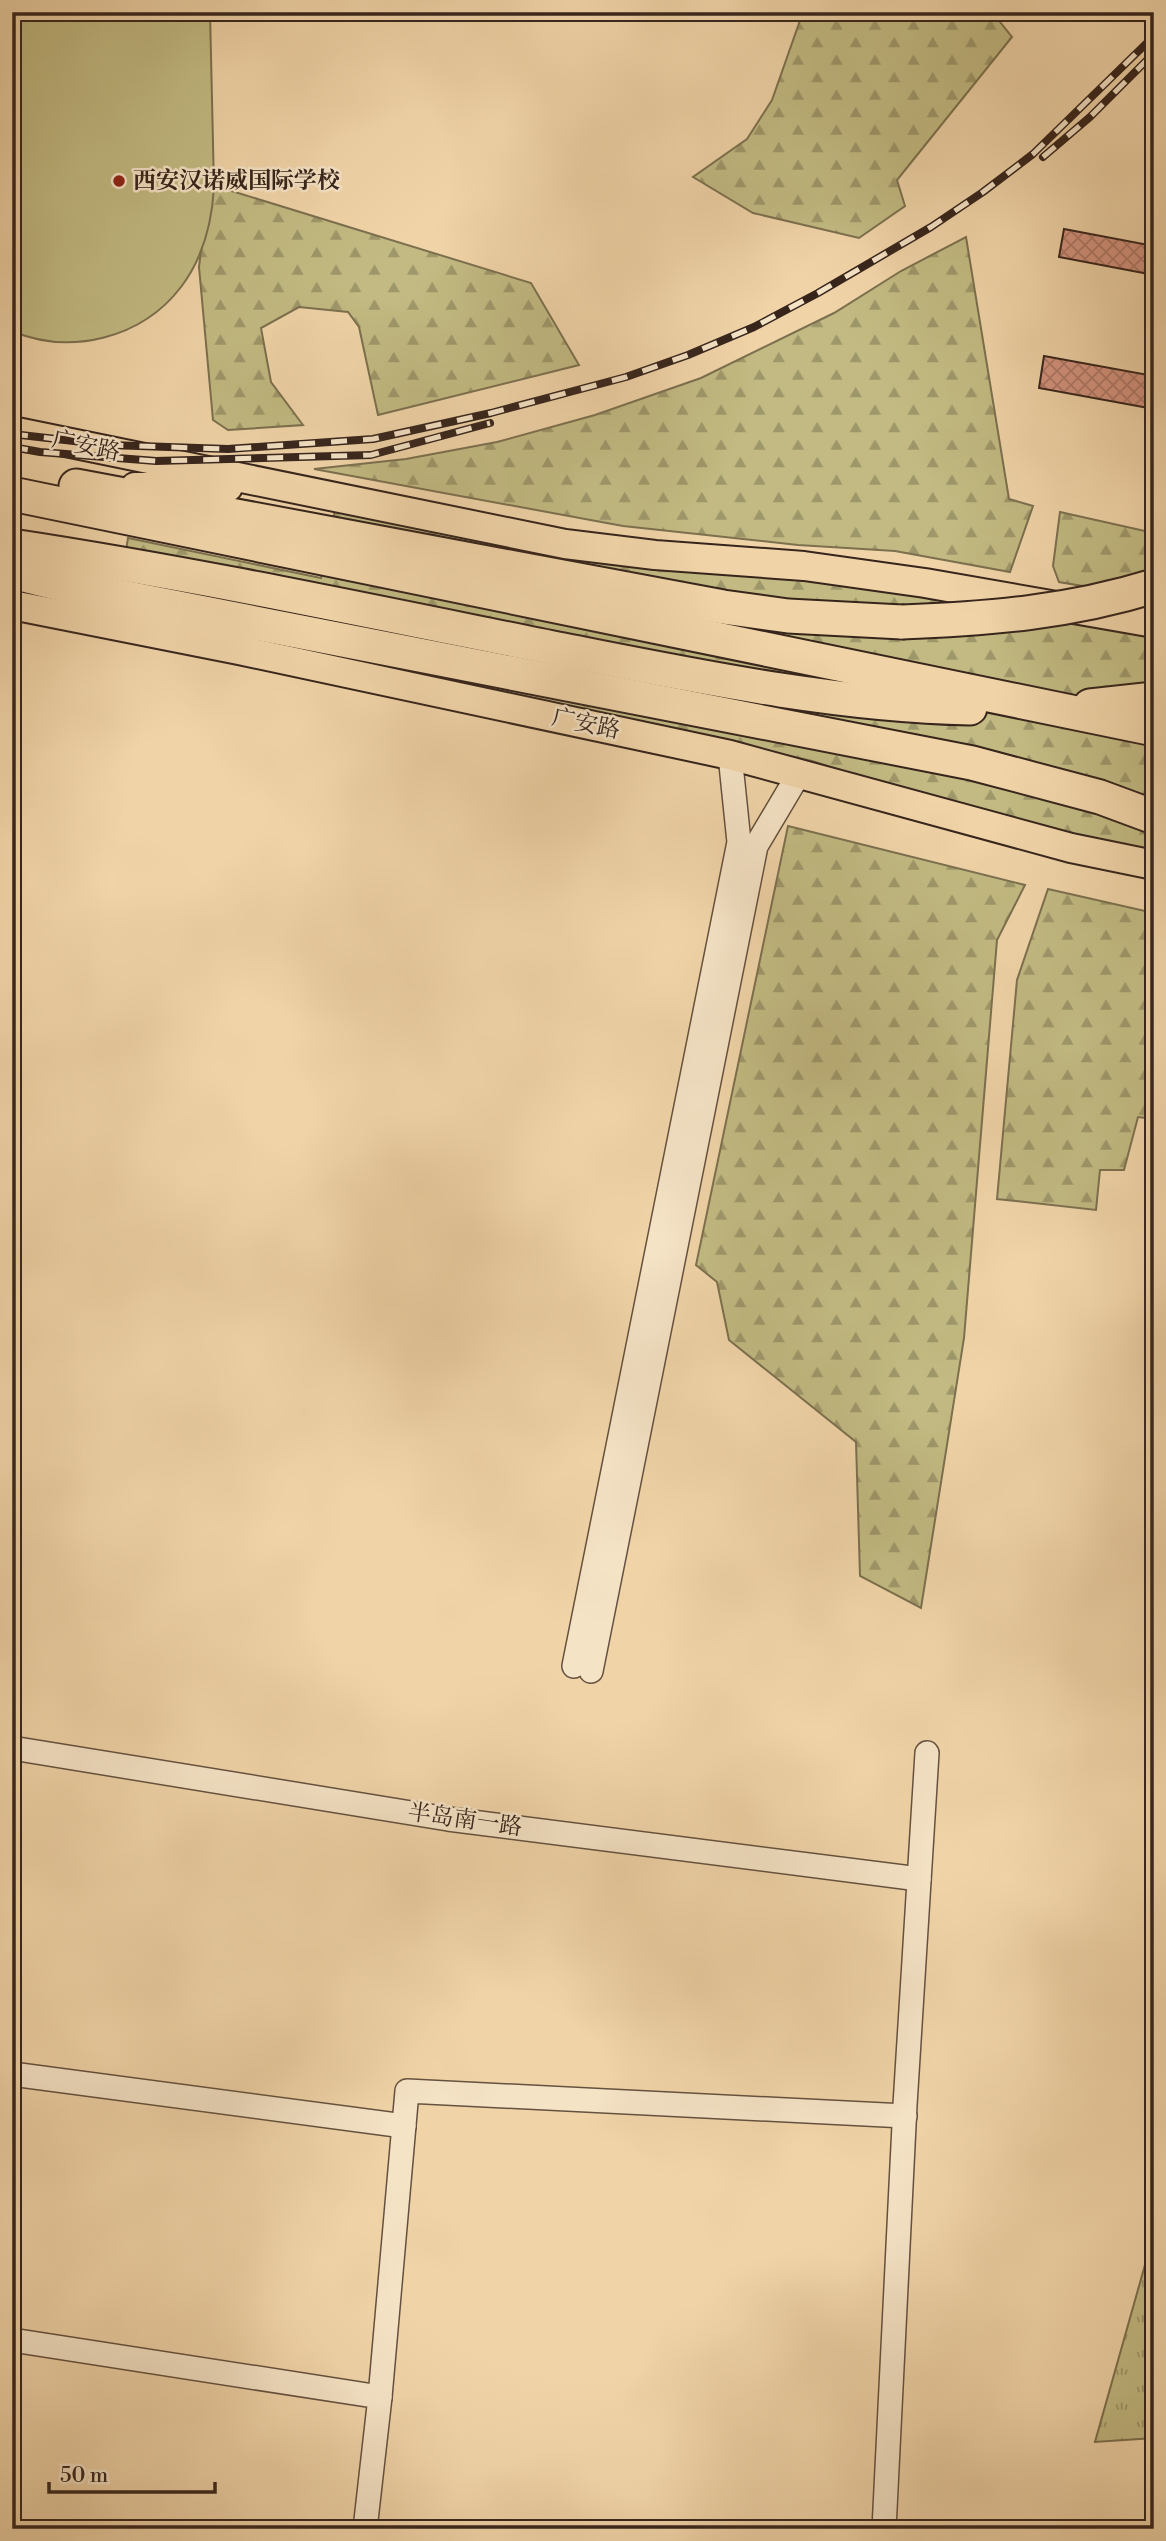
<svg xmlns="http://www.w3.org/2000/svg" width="1166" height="2541" font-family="'Libre Bodoni','Noto Serif SC',serif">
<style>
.grass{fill:url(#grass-tufts);stroke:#7c704f;stroke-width:2}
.forest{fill:url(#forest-firs);stroke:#7c704f;stroke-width:2}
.green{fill:#c2ba82;stroke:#7c704f;stroke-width:2}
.building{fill:url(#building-cross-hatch);stroke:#37251c;stroke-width:2}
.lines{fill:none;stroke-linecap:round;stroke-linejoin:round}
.minor-casing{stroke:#65513f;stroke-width:26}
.major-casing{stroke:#37251c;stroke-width:32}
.highway-casing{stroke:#37251c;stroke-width:37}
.minor{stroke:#f5e3c6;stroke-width:23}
.major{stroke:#f0d4a8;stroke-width:28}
.highway{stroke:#f0d4a8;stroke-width:33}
.rail-casing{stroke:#37251c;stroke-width:8}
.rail{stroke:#f5e3c6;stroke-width:5;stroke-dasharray:16;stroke-linecap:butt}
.highway-bridge-casing{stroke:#37251c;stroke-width:37;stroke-linecap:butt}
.highway-bridge{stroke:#f0d4a8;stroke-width:33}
.poi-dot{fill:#8f2418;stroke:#f5e3c6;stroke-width:2.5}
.labels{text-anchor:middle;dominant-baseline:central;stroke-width:5;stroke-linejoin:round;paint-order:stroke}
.poi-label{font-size:23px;font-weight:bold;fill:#37251c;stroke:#f5e3c6;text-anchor:start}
.street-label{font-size:23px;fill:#37251c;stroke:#f5e3c6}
</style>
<defs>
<pattern id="grass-tufts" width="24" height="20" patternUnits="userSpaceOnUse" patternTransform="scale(1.75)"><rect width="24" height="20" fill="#c2ba82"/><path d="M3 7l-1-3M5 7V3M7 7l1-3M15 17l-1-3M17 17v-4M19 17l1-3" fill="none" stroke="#9e976a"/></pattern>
<pattern id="forest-firs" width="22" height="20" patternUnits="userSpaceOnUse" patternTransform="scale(1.75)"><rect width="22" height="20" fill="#c2ba82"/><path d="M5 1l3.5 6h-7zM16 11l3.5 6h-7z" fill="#9e976a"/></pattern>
<pattern id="building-cross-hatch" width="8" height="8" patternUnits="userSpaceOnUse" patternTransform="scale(1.75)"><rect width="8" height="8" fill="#d59480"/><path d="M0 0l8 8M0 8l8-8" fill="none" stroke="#ae7968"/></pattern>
</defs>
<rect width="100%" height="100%" fill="#f0d4a8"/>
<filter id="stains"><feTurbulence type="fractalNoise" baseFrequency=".00286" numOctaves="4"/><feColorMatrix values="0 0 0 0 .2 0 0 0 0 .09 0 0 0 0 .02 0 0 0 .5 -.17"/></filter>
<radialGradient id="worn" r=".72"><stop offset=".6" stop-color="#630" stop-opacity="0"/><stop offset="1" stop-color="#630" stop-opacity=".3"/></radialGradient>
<!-- grass -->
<path class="grass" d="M1154 2233V2438L1095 2442Z"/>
<!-- forest -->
<g class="forest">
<path d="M803 12H992L1012 37 897 180 905 206 859 238 753 213 693 177 747 139 772 100Z"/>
<path d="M209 184 531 283 579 365 378 415 359 327 348 312 299 307 261 328 271 382 303 425 228 430 213 420 199 267Z"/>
<path d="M966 237 1009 499 1033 506 1010 572 895 551 798 545 623 526 314 469 406 459 497 442 595 415 701 378 834 313 901 271Z"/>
<path d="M335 510 936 592 1154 638V852L1057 832 951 806 812 761 668 728 115 618 128 538 321 578Z"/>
<path d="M1060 512 1154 533V598L1059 582 1053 566Z"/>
<path d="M788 826 1025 885 997 940 964 1338 921 1608 860 1576 856 1442 729 1340 717 1282 696 1265Z"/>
<path d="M1048 889 1154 913V1119L1138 1117 1124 1170H1100L1096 1210 997 1199 1017 980Z"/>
</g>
<!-- green -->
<path class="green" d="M12 12H210L214 187C212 223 203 258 181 287 142 338 71 356 12 331Z"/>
<!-- building -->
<g class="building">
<path d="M1064 229 1154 246V275L1059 257Z"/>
<path d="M1044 356 1154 376V409L1039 388Z"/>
</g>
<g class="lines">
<!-- minor casing -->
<g class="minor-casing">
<g id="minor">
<path d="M574 1666 739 842 730 755"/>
<path d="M591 1671 756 846 800 772"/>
<path d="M12 1748 448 1819 919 1879"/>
<path d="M12 2074 404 2126"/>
<path d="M12 2340 380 2397 365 2529"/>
<path d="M380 2397 407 2091 905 2116"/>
<path d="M884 2529 905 2105 927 1753"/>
</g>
</g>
<!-- major casing -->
<g class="major-casing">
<g id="major">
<path d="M12 431 565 544 655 555 804 566 925 583 1154 623"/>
<path d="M135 487H228"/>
<path d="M12 605 239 650 730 755 1071 848 1154 865"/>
</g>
</g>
<!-- highway casing -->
<g class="highway-casing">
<g id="highway">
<path d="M76 486 723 607 788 616 902 622"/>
<path d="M12 494 1154 729"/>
<path d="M12 546C197 574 379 613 563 650 696 676 833 705 970 708"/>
<path d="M12 572 76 588 972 763 1100 797 1154 817"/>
<path d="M1090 706 1154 699"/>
</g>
</g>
<!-- minor -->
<use href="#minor" class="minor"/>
<!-- major -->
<use href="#major" class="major"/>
<!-- highway -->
<use href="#highway" class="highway"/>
<!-- rail casing -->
<g class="rail-casing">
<g id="rail">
<path d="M1043 157 1090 117 1154 53"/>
<path d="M12 434 109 445 228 449 373 439 491 413 626 377 688 355 754 327 818 293 931 227 983 192 1033 154 1154 36"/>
<path d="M12 447 40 452 156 461 371 455 490 423"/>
</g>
</g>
<!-- rail -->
<use href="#rail" class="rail"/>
<!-- highway-bridge casing -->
<g class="highway-bridge-casing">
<path id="highway-bridge" d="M902 622C989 619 1070 612 1154 586"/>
</g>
<!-- highway-bridge -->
<use href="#highway-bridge" class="highway-bridge"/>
</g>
<!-- markers -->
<circle class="poi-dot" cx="119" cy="181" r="7"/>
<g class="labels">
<!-- poi labels -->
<g class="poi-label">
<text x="133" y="181">西安汉诺威国际学校</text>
</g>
<!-- street labels -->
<g class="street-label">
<text transform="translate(86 446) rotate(12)">广安路</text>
<text transform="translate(586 724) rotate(12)">广安路</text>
<text transform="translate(465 1820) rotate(8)">半岛南一路</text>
</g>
</g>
<!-- margin -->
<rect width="1166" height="2541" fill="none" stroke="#f0d4a8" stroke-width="42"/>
<rect x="14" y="14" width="1138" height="2513" fill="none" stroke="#37251c" stroke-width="3.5"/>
<rect x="21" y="21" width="1124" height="2499" fill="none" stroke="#37251c" stroke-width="2"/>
<!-- scale -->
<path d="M49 2482v10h166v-10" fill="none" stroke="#37251c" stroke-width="3.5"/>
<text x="60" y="2482" font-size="21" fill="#37251c" stroke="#f5e3c6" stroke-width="5" paint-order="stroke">50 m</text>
<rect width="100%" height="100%" filter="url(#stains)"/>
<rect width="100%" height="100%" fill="url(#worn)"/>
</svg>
